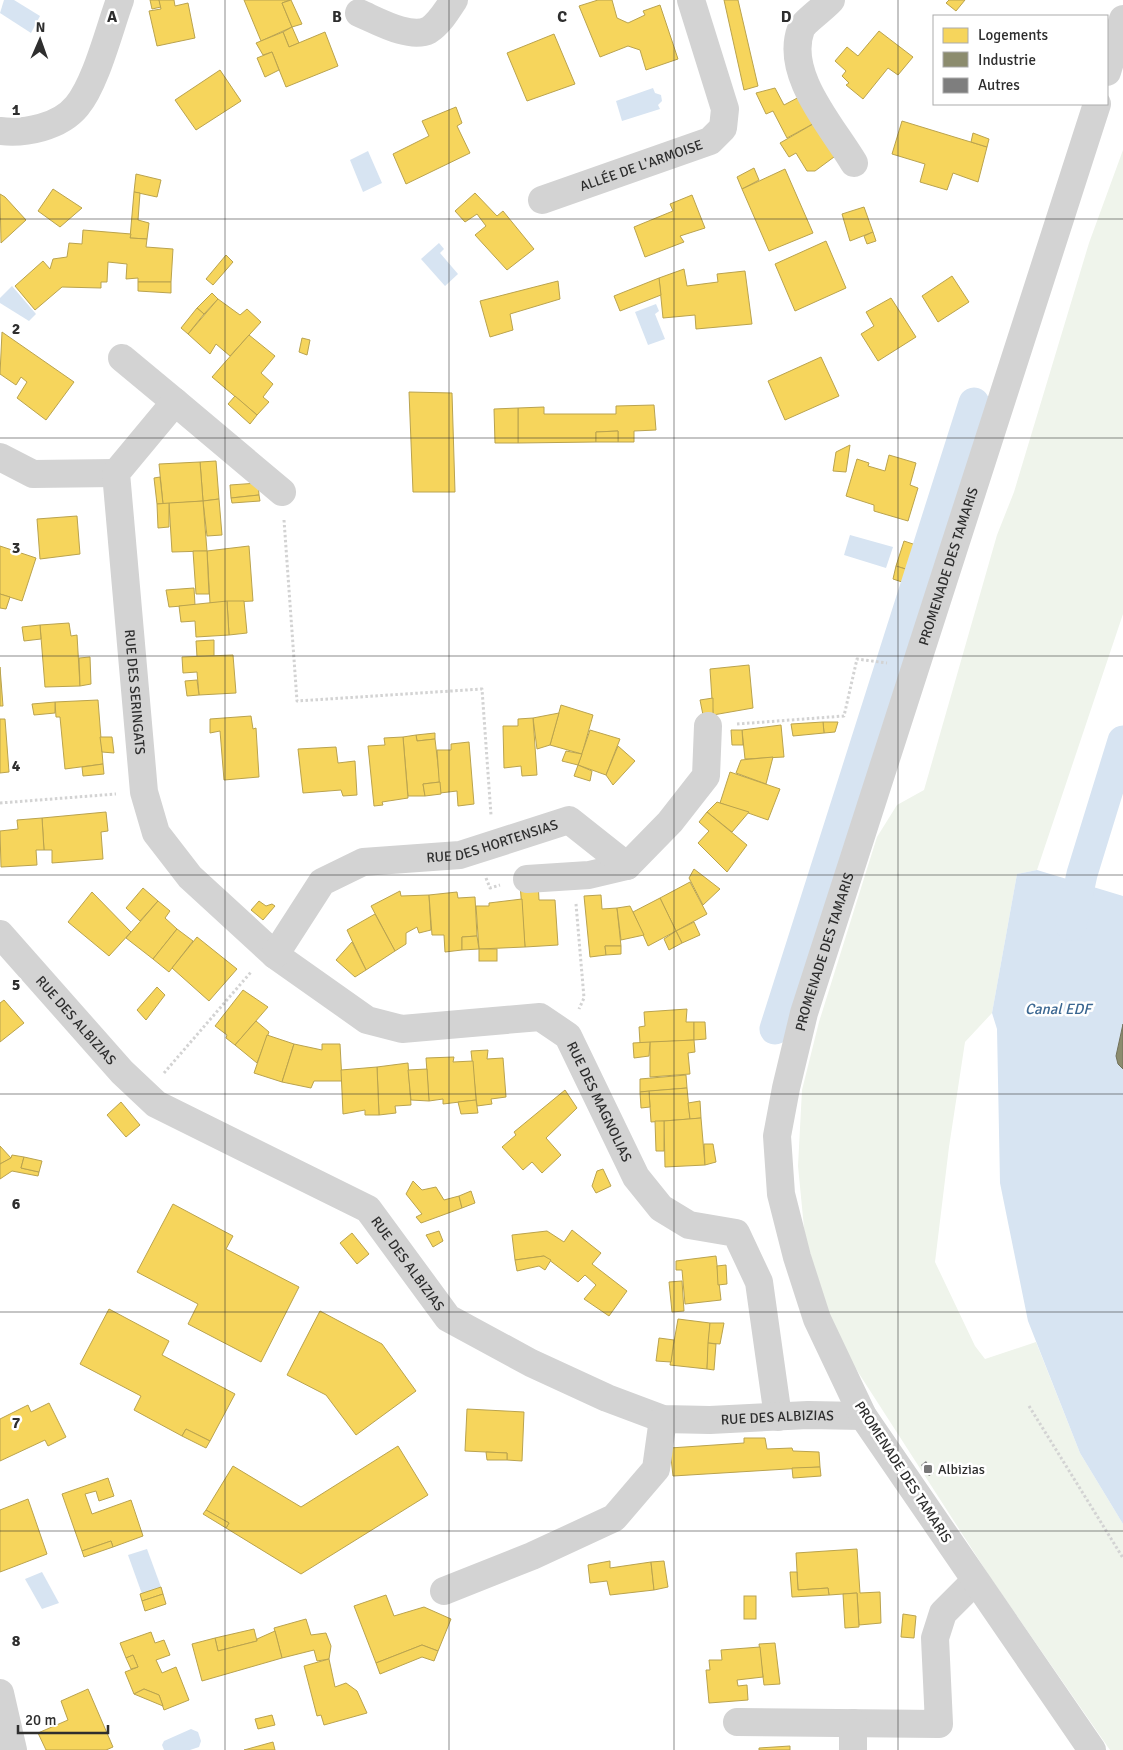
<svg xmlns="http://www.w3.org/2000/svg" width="1123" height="1750" font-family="Signika,sans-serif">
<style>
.green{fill:#eff4eb}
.water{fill:#d7e4f2}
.homes{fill:#f6d55c;stroke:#baa34e}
.industry{fill:#8c8c6e;stroke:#70705b}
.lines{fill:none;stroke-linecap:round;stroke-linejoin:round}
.canal{stroke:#d7e4f2;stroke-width:31}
.building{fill:#7e7e7e}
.path{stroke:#d3d3d3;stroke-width:3;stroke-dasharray:2.5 2.5;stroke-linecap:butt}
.minor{stroke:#d3d3d3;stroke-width:28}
.grid{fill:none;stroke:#2e2e2e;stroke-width:1;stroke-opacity:0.55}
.poi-dot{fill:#777;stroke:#fff;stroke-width:2}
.labels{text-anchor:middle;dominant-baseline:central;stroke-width:5;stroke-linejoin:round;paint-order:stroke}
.street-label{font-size:14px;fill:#2e2e2e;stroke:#fff}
.poi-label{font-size:14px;fill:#2e2e2e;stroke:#fff;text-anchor:start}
.water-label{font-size:15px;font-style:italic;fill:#3a6691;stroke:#fff}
.grid-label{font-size:16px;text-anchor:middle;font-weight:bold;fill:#2e2e2e;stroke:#fff;stroke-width:5;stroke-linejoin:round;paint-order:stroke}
</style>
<rect width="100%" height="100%" fill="#fff"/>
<!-- green -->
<path class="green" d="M1123 150V614L1037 870 1017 874 992 1013 965 1042 949 1147 935 1262 975 1346 985 1359 1036 1342 1080 1453 1123 1524V1750H1110L990 1577 838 1341 805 1238 798 1166 802 1090 819 1022 877 837 897 805 924 790 997 535 1014 492 1089 243Z"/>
<!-- water -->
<g class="water">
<path d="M4 0H14L40 16 31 33 0 13Z"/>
<path d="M653 88 655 93 661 95 662 101 658 105 660 109 622 121 616 101Z"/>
<path d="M368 151 382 183 363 192 350 160Z"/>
<path d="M439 243 444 249 440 253 458 274 445 286 421 259Z"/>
<path d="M12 286 36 314 29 321 0 303V298Z"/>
<path d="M656 304 659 311 655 314 665 339 648 345 635 312Z"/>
<path d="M850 535 893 547 886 568 844 555Z"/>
<path d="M1037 870 1123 896V1024L1116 1056 1118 1064 1123 1069V1524L1080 1453 1028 1321 1000 1183 997 1029 992 1013 1017 874Z"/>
<path d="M147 1549 161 1587 142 1594 128 1555Z"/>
<path d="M42 1572 59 1603 42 1609 25 1579Z"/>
<path d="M191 1729 198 1732 201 1741 199 1747 190 1750H164L162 1745 164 1741Z"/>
</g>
<!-- homes -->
<g class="homes">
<path d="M150 0H159L161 7 152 9Z"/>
<path d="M159 0H174L175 6 188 3 195 38 157 46 149 11 161 9Z"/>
<path d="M244 0H290L282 3 292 27 261 41Z"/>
<path d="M291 0 302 24 292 27 282 3Z"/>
<path d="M598 0H612L617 18 628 23 645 15 643 11 660 5 678 59 646 70 640 50 628 46 600 57 579 6Z"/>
<path d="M724 0H738L758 86 744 90Z"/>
<path d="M949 0H965L956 11 946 3Z"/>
<path d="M292 27 299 43 289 47 283 32Z"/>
<path d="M879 31 913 57 898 75 888 68 863 99 846 85 849 83 842 76 846 71 835 61 847 47 858 56Z"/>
<path d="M283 32 289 47 325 32 338 66 286 87 272 52 263 55 256 43Z"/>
<path d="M554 34 575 84 527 101 507 53Z"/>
<path d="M272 52 279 70 265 77 257 58Z"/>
<path d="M220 70 241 101 196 130 175 100Z"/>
<path d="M775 88 784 105 803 95 820 120 787 138 773 111 766 114 756 93Z"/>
<path d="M456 107 462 123 457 126 470 153 406 184 393 154 429 136 422 121Z"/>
<path d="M820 120 834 157 815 171H807L796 153 789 157 780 143Z"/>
<path d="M902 121 987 147 978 182 953 173 947 190 920 182 925 164 892 154Z"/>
<path d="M973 133 989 139 987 147 971 142Z"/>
<path d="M754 168 759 180 742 189 737 177Z"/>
<path d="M785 169 813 233 769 251 742 189Z"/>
<path d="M136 174 161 180 157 197 134 192Z"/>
<path d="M53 189 82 208 60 227 38 211Z"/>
<path d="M134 192 140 193 138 220 149 223 147 239 130 238Z"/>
<path d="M475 193 497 216 503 211 534 249 507 270 475 235 486 226 477 214 465 222 455 211Z"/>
<path d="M0 194 5 197 26 220 1 243Z"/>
<path d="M692 195 705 228 680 236 684 242 645 257 634 227 673 211 670 204Z"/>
<path d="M864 207 873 232 850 241 842 214Z"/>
<path d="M83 230 131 234 130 238 147 239 146 247 173 249 171 282H138V278L126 279 127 264 108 262 107 282H101V288L62 287 35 310 15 286 43 261 50 269 53 259 67 257 69 243 82 244Z"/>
<path d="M873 232 876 241 867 244 864 236Z"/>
<path d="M826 241 846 288 795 311 775 264Z"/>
<path d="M226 255 233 262 213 285 206 279Z"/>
<path d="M684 269 687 286 718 282 717 274 745 271 752 324 696 329 695 315 663 318 659 278Z"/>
<path d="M952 276 969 302 938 322 922 296Z"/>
<path d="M659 278 661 295 620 311 614 296Z"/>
<path d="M558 281 560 299 510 314 513 330 490 337 480 301Z"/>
<path d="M138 282H171V293L138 291Z"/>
<path d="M212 293 218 299 204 314 197 308Z"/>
<path d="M891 298 916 337 878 361 861 334 874 326 866 312Z"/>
<path d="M218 299 240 315 247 309 261 322 230 356 216 344 210 354 188 334Z"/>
<path d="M197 308 204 314 188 334 181 328Z"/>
<path d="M2 332 74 382 46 420 17 398 27 382 21 377 16 385 0 374Z"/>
<path d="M249 335 275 356 261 373 273 384 263 397 269 402 257 415 212 377Z"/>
<path d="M302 338 310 340 307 355 299 352Z"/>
<path d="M821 357 839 396 785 420 768 381Z"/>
<path d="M409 392 452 393 455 492H413Z"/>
<path d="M235 396 257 415 250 424 228 404Z"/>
<path d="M654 405 656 430 634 431V442H618V431L596 432V442L518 443V408L544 407V414H616V406Z"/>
<path d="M518 408V443H495L494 409Z"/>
<path d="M618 431V442H596V432Z"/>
<path d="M850 445 846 472 833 471 836 452Z"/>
<path d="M889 455 916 463 910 485 918 488 908 521 874 511V505L846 496 857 459 869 463 868 466 885 471Z"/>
<path d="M216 461 219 499 203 501 200 462Z"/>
<path d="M200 462 203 501 163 504 159 464Z"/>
<path d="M160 477 163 504H157L154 478Z"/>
<path d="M258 483 259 495 231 498 230 485Z"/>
<path d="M259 495 260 501 232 503 231 498Z"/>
<path d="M219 499 222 535 207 536 203 501Z"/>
<path d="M203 501 207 551 172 552 169 503Z"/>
<path d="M169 503V527L158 528 157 504Z"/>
<path d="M77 516 80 554 40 559 37 519Z"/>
<path d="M904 541 919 546 912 571 896 566Z"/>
<path d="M0 546 36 558 22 601 0 594Z"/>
<path d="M249 546 253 601 210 603 207 551Z"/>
<path d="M193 551H207L209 594H196Z"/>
<path d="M896 566 912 571 908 584 893 579Z"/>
<path d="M194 588 195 605 169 607 166 590Z"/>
<path d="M0 594 10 597 6 609 0 608Z"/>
<path d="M227 601H244L247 633 229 635Z"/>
<path d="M227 601 229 635 196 637 195 621 181 622 179 606Z"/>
<path d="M69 623 71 636 77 635 80 686 45 687 40 625Z"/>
<path d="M40 625 41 639 24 641 22 627Z"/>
<path d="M214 640V656L197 657 196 641Z"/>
<path d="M233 655 236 693 199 695 197 672 183 673 182 657Z"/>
<path d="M90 657 91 684 80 686 79 658Z"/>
<path d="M749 665 753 708 713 715 710 669Z"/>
<path d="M0 667 3 706H0Z"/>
<path d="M197 680 199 695 187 696 185 681Z"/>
<path d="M713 698V715H703L700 700Z"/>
<path d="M98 700 103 764 65 769 60 717H56L55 702Z"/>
<path d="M55 702V713L34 715 32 704Z"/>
<path d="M561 705 593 715 582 754 550 745Z"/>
<path d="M559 713 550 745 537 749 533 718Z"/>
<path d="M251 716 253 729 256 728 259 777 224 780 220 731 210 733V719Z"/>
<path d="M533 718 537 775 522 776 521 766 504 768 503 726H518V719Z"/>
<path d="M0 719H5L9 772 0 773Z"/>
<path d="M823 722H838L835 732 824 733Z"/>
<path d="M823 722 824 733 793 736 791 724Z"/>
<path d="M781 725 784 757 745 759 742 730Z"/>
<path d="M590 730 620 739 606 775 578 765Z"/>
<path d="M731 730H742L743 745H732Z"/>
<path d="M435 733V739L417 741 416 735Z"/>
<path d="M416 735 417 741 435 739 440 782 423 784 425 796H408L403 737Z"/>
<path d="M100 737H112L114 753 102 752Z"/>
<path d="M403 737 408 798 382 802 383 805 374 806 368 746 385 745 384 738Z"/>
<path d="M469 742 474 804 458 806 457 791 440 793 437 750H451V744Z"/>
<path d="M618 746 635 761 613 785 606 775Z"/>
<path d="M336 747 338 763 355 761 357 795 343 796 341 790 303 793 298 749Z"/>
<path d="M566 751 582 754 578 765 562 761Z"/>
<path d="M773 757 766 784 736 773 741 760Z"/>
<path d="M103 764 104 774 83 776 82 767Z"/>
<path d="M578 765 592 771 590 781 574 776Z"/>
<path d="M730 772 780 789 768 820 720 803Z"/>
<path d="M440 782 441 794 425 796 423 784Z"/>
<path d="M717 802 720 803 749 812 732 832 707 812Z"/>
<path d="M106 812 108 831 101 832 103 859 52 863V850H44L42 818Z"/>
<path d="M707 812 747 845 727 872 698 843 709 831 699 822Z"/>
<path d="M42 818 44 850H36L37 865 1 867 0 831 18 829 17 820Z"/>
<path d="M694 869 720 889 703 905 689 878Z"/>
<path d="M538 881 539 900H555L558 945 525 947 520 884Z"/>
<path d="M690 882 707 914 676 931 660 898Z"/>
<path d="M143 888 158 901 140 921 126 908Z"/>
<path d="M400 891 401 896 429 895 431 930 419 933 417 927 406 933V944L395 951 371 906Z"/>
<path d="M92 892 131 932 109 956 68 922Z"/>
<path d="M457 892 458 898 475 897 477 936 462 937V950L445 952 444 935H432L429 895Z"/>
<path d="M601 895 602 909 617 908 621 946H605L606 955 590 957 584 896Z"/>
<path d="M660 898 676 931 648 946 633 912Z"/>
<path d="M522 899 525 947 479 949 476 906H489V903Z"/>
<path d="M158 901 170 911 165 918 177 929 153 959 126 938Z"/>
<path d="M259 901 266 906 272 904 275 906 263 920 251 910Z"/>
<path d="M630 906 644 935 621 940 617 908Z"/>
<path d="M375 914 395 951 366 970 347 930Z"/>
<path d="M694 922 700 935 682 943 676 931Z"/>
<path d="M177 929 193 941 169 972 153 959Z"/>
<path d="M676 931 682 943 669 950 664 939Z"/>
<path d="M477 936 479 949 462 950V937Z"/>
<path d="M197 937 237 969 209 1001 172 968Z"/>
<path d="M352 942 366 970 355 977 336 960Z"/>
<path d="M605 946H621V954L606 955Z"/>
<rect x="479" y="949" width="18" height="12"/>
<path d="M157 987 165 995 146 1020 137 1010Z"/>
<path d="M243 990 268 1007 235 1045 226 1038 227 1035 215 1026Z"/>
<path d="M4 1000 24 1023 0 1042V1003Z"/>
<path d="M687 1009 686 1022H694V1040L640 1043 639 1027 645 1026 644 1012Z"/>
<path d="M256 1021 269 1032 257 1063 235 1045Z"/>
<path d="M694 1022H705L706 1039 694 1040Z"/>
<path d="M267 1035 294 1044 282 1082 254 1073Z"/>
<path d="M694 1040 695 1052 688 1053 690 1074 650 1077V1042Z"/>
<path d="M650 1042 649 1056 634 1058 633 1043Z"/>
<path d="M294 1044 322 1050V1044H340L342 1081H314L311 1088 282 1082Z"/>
<path d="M488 1050 487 1059 503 1058 506 1097 491 1099 492 1104 477 1106 471 1051Z"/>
<path d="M454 1057 453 1062 473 1061 476 1100 443 1104V1099L429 1101 426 1058Z"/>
<path d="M408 1063 411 1105 395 1106 396 1113 379 1115 377 1067Z"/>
<path d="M377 1067 379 1115H365V1110L343 1114 341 1070Z"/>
<path d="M427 1069 429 1101 411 1100 408 1070Z"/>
<path d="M686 1075 687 1088 640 1092V1079Z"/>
<path d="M687 1088 690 1119 651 1122 649 1091Z"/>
<path d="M565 1090 577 1108 546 1138 561 1155 542 1173 532 1162 523 1170 502 1147 516 1135 514 1132Z"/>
<path d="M649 1091 650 1107 641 1108 640 1092Z"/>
<path d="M476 1100 478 1113 461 1114 458 1102Z"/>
<path d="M700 1101 701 1118 690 1119 688 1103Z"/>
<path d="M121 1102 140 1125 126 1137 107 1115Z"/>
<path d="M701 1118 705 1165 665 1167 664 1121Z"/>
<path d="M655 1121H664V1151H656Z"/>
<path d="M704 1144H713L716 1162 705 1165Z"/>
<path d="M0 1146 11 1158 0 1164Z"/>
<path d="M12 1155 24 1157 21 1168 39 1172 38 1176 12 1171 0 1179V1164L11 1158Z"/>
<path d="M24 1157 42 1161 39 1172 21 1168Z"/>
<path d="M603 1169 611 1186 596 1193 592 1186 597 1171Z"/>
<path d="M413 1181 422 1190 436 1187 444 1200 459 1196 462 1208 421 1223 416 1217 422 1214 406 1194Z"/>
<path d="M471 1191 475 1203 462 1208 459 1196Z"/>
<path d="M173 1204 233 1236 226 1249 299 1287 261 1362 188 1324 198 1304 137 1272Z"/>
<path d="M572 1230 601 1253 592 1264 627 1291 609 1316 584 1299 596 1285 585 1275 578 1282 544 1256 515 1260 512 1235 547 1231 564 1242Z"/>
<path d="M439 1231 443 1241 433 1247 426 1235Z"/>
<path d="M352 1233 369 1254 357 1264 340 1243Z"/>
<path d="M544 1256 551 1260 545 1270 539 1266 517 1271 515 1260Z"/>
<path d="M716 1256 721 1300 685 1304 682 1270H676V1261Z"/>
<path d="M726 1265 727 1284 718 1285 717 1266Z"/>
<path d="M682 1281 684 1311 672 1312 669 1282Z"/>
<path d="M109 1309 169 1341 162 1355 235 1394 210 1441 186 1429 182 1436 134 1410 141 1396 80 1364Z"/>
<path d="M320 1311 382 1344 416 1391 356 1435 326 1395 287 1375Z"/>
<path d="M678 1319 710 1323 707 1369 670 1365Z"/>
<path d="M710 1323H724L720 1344 708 1343Z"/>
<path d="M659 1338 674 1340 671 1362 656 1361Z"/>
<path d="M708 1343 716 1344 714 1370 707 1369Z"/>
<path d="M49 1403 66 1437 48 1446 45 1440 0 1461V1419L28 1405 31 1412Z"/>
<path d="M467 1409 524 1412 522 1461 507 1460V1453L465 1451Z"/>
<path d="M186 1429 210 1441 206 1448 182 1436Z"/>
<path d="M744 1438H765L767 1449 792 1448 793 1451 819 1452 820 1467 673 1476 670 1448 744 1443Z"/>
<path d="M398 1446 428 1495 301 1574 226 1528 229 1523 206 1510 233 1466 301 1507Z"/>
<path d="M486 1452 507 1453V1460H487Z"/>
<path d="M820 1467 821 1476 793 1478 792 1468Z"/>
<path d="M108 1478 114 1496 99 1501 96 1491 85 1494 92 1514 131 1500 143 1536 113 1547 111 1541 82 1551 62 1494Z"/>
<path d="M28 1499 47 1554 0 1572V1510Z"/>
<path d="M206 1510 229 1523 226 1528 203 1514Z"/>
<path d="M111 1541 113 1547 84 1557 82 1551Z"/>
<path d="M857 1549 860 1593 880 1592 881 1623 859 1625 857 1593 829 1595 828 1588 798 1590 796 1553Z"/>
<path d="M610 1561V1568L651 1562 654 1590 610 1595 607 1581 590 1583 588 1565Z"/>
<path d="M664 1561 668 1587 654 1590 651 1562Z"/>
<path d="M790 1572H797L798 1590 828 1588 829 1595 792 1597Z"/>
<path d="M161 1587 163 1594 142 1601 140 1594Z"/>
<path d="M857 1593 859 1627 845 1628 843 1594Z"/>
<path d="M163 1594 166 1604 145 1611 142 1601Z"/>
<path d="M386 1595 394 1616 424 1607 451 1619 438 1651 422 1645 376 1663 354 1606Z"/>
<rect x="744" y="1596" width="12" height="23"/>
<path d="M903 1614 916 1616 914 1638 901 1637Z"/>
<path d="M306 1619 311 1635 326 1633 331 1646 329 1659 317 1661 314 1650 282 1658 274 1628Z"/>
<path d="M254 1629 257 1641 218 1651 215 1638Z"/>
<path d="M275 1631 282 1658 202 1681 192 1644 215 1638 218 1651 257 1641V1639Z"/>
<path d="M151 1632 155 1643 164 1640 170 1655 156 1660 162 1673 176 1667 189 1700 164 1710 159 1695 144 1689 134 1694 125 1672 138 1667 133 1655 126 1658 120 1643Z"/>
<path d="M775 1643 780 1684 764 1685 759 1644Z"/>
<path d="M422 1645 438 1651 434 1661 422 1657 380 1674 376 1663Z"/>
<path d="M760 1647 763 1677 737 1680 738 1686 747 1685 748 1700 709 1703 706 1670H710L709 1660H722L721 1650Z"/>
<path d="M133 1655 138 1667 131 1669 126 1658Z"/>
<path d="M329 1659 335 1687 346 1683 357 1691 367 1713 324 1725 321 1715 317 1716 304 1666Z"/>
<path d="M88 1689 113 1747 106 1750H46L38 1733 68 1720 61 1701Z"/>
<path d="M144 1689 159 1695 163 1706 134 1694Z"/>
<path d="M272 1715 275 1725 258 1729 255 1719Z"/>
<path d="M273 1742 275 1750H244Z"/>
<path d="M790 1746V1750H759V1748Z"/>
</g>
<!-- industry -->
<path class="industry" d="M1123 1024V1069L1118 1064 1116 1056Z"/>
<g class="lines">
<!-- canal -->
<g class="canal">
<path d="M1071 925 1082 874 1123 741"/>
<path d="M775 1029 974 403"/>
</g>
</g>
<!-- building -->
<path class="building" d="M926 1461 934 1473 929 1476 921 1465Z"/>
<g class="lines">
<!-- path -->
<g class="path">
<path d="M284 520 297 701 482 689 491 815"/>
<path d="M737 724 844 716 857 659 887 663"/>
<path d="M0 803 116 794"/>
<path d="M486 878 490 888 500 885"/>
<path d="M576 904 584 998 579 1009"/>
<path d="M164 1073 251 972"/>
<path d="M1029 1406 1123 1558"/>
</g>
<!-- minor -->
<g class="minor">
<path d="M831 0C824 8 804 22 801 29 784 74 832 126 854 163"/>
<path d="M359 13C376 20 410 40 429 30 440 23 447 10 454 0"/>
<path d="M1107 72 1123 19"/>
<path d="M0 131C25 134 60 127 77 106 96 83 109 30 120 0"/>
<path id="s1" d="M542 200 710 141 723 128 725 109 691 0"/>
<path d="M122 358 175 402"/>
<path d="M0 457 33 474 116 473"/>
<path id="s2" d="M282 492 175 402 116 473 144 792 156 833 190 877 275 955 367 1020 402 1029 540 1017 568 1036 636 1177 661 1208 689 1225 736 1233 759 1282 778 1417"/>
<path d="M527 879 589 875 627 866"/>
<path id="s3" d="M0 934 122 1072 156 1104 368 1209 448 1318 531 1363 607 1398 663 1419 710 1420 808 1415 863 1416"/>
<path id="s4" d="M275 955 322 882 363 862 460 855 569 820 627 866 670 822 706 776 708 726"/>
<path d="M444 1591 532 1556 614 1518 656 1469 663 1419"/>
<path d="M0 1693 13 1750"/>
<path d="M737 1722 939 1724 935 1638 943 1613 975 1581"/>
<path d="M853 1750V1723"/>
<path id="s5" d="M1092 1750 863 1416 817 1319 797 1257 781 1194 777 1136 786 1088 804 1013 1097 104"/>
</g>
</g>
<!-- grid -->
<path class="grid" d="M225 0V1750M449 0V1750M674 0V1750M898 0V1750M0 219H1123M0 438H1123M0 656H1123M0 875H1123M0 1094H1123M0 1312H1123M0 1531H1123"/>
<!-- markers -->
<rect class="poi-dot" x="923" y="1464" width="10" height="10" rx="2.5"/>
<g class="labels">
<!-- street labels -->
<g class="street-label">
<text stroke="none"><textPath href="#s1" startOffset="105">ALLÉE DE L'ARMOISE</textPath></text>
<text stroke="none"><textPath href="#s5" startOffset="1296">PROMENADE DES TAMARIS</textPath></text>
<text stroke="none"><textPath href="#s2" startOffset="452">RUE DES SERINGATS</textPath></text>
<text stroke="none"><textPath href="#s4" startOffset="264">RUE DES HORTENSIAS</textPath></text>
<text stroke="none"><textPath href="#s5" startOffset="891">PROMENADE DES TAMARIS</textPath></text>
<text stroke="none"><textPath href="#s3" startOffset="115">RUE DES ALBIZIAS</textPath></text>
<text stroke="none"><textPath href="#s2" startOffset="1160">RUE DES MAGNOLIAS</textPath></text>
<text stroke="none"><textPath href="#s3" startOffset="535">RUE DES ALBIZIAS</textPath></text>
<text stroke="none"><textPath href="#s3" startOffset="955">RUE DES ALBIZIAS</textPath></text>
<text transform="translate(903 1472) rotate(57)">PROMENADE DES TAMARIS</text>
</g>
<!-- poi labels -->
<g class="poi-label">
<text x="938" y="1469">Albizias</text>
</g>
<!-- water labels -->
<g class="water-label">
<text x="1058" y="1009">Canal EDF</text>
</g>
</g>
<g class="grid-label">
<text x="112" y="22">A</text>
<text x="337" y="22">B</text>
<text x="562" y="22">C</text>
<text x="786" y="22">D</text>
<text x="16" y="115">1</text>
<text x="16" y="334">2</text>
<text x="16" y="553">3</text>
<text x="16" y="771">4</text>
<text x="16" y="990">5</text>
<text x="16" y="1209">6</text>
<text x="16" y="1428">7</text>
<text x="16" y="1646">8</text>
</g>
<!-- legend -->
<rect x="933" y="15" width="175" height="90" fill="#ffffff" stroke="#ababab"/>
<rect x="943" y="28" width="25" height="15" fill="#f6d55c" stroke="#ababab"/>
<text x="978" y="40" font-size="15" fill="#2e2e2e">Logements</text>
<rect x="943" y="52" width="25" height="15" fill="#8c8c6e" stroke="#ababab"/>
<text x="978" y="65" font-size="15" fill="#2e2e2e">Industrie</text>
<rect x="943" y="78" width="25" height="15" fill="#7e7e7e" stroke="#ababab"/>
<text x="978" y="90" font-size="15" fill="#2e2e2e">Autres</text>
<!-- north arrow -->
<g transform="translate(40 40) rotate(2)" stroke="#ffffff" stroke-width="4" paint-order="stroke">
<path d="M0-4L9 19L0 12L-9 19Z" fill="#2e2e2e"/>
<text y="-8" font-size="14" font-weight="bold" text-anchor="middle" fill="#2e2e2e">N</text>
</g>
<!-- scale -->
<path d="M18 1725v8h90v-8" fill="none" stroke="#2e2e2e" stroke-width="2.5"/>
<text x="25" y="1725" font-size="15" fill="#2e2e2e" stroke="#ffffff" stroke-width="4" paint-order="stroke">20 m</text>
</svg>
